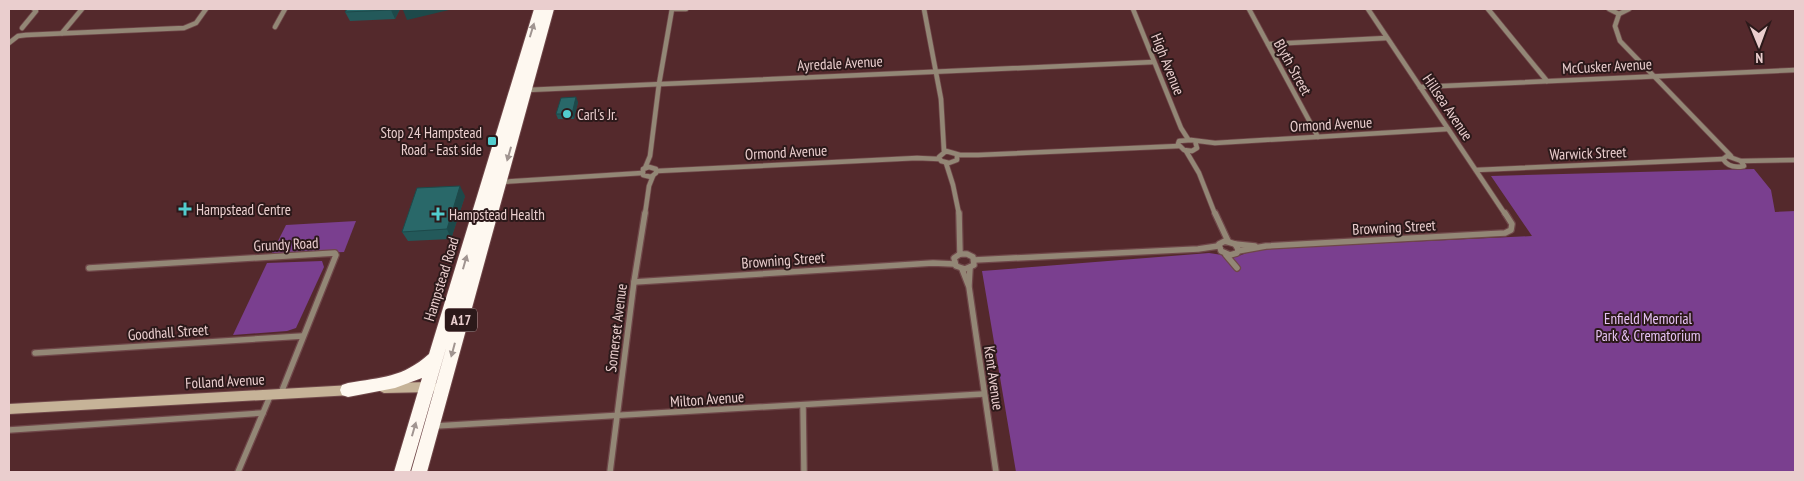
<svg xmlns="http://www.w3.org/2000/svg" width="1804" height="481" font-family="'PT Sans Narrow',sans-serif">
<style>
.green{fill:#7a3f8f}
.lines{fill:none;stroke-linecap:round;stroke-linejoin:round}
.street-far1-casing{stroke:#6f4749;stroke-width:6}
.street-casing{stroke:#6f4749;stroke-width:8}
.secondary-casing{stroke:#6f4749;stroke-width:2}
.highway-casing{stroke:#6f4749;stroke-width:2}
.street-far1{stroke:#938776;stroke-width:4.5}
.street{stroke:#938776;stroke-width:5.5}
.secondary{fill:#c6b398;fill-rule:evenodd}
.highway{fill:#fef8f0;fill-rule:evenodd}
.wall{fill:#23595a}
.shaded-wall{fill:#1d494a}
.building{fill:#296869;stroke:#1d494a}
.oneway{fill:#a09490}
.poi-dot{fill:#52cdce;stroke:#2c191a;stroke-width:2}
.labels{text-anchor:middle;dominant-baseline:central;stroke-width:4;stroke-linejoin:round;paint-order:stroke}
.shield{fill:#2c191a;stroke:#b19898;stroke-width:1}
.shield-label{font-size:14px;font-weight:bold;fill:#eacece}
.street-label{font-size:15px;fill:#eacece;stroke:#2c191a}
.poi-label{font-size:15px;fill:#eacece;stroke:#2c191a;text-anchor:start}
.park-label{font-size:15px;fill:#e6c2f4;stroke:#2c191a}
</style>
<rect width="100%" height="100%" fill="#54292c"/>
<!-- green -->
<g class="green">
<path d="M1754 169 1771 190 1775 212 1795 211V472H1016L982 271 1209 253 1236 257 1257 249 1532 236 1491 176Z"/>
<path d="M356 221 344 252 271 255 286 225Z"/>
<path d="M322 261 324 267 296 328 287 331 233 335 267 263Z"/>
</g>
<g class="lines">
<!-- street-far1 casing -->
<g class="street-far1-casing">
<g id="street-far1">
<path d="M672 9H686"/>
<path d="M924 9 941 99 944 151"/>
<path d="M1133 9 1181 128 1188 139"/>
<path d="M1249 9 1318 137"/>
<path d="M1368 9 1505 214"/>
<path d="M1488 9 1547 81"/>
<path d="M1609 9 1619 14"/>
<path d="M1619 14 1615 26 1620 41 1731 156"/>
<path d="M1619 14 1629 9"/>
<path d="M275 27 285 9"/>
<path d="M22 28 36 11 34 9"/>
<path d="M62 33 82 9"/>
<path d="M9 43 18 36 26 35 184 28 196 23 206 9"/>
<path d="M1268 44 1387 38"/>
<path d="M1420 87 1795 70"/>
<path d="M527 90 1154 62"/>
<path d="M1195 141 1197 148 1192 151 1184 150 1178 144 1179 141 1191 140 1215 143 1448 129"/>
<path d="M1186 151 1199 173 1215 214"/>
<path d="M957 155V160L949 163 941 161 939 157 946 151 960 155H978L1179 146"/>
<path d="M1727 156 1741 161 1744 166C1735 168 1728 167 1723 159Z"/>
<path d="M1741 161 1795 160"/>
<path d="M946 163 953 185 959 214"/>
<path d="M649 167 656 169V173L651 177 643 175V169Z"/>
<path d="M645 168 650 156 659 84 672 9"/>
<path d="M1476 170 1723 159"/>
<path d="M657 171 917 158 939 159"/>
<path d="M501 182 642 173"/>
<path d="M645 214 649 186 653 176"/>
</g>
</g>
<!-- street casing -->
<g class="street-casing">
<g id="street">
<path d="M959 213 960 254"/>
<path d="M1215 213 1228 241"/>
<path d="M1225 241 1235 244 1238 249 1237 253 1230 255 1221 251 1219 244Z"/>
<path d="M1235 244 1255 246"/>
<path d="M1238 251 1266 246 1505 233 1511 230 1512 224 1505 213"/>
<path d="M960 254H967L973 257 974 265 965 269 956 266 954 258Z"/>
<path d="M1226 255 1237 268"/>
<path d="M974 260 1198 249 1218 246"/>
<path d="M89 268 335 253 336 255 281 393"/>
<path d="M962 269 969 287 996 472"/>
<path d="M634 282 933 263 954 264"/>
<path d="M969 285 970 268"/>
<path d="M35 353 303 336"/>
<path d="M803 405 804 472"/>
<path d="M435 426 983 394"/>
<path d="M9 430 263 413"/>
<path d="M238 472 271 394"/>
<path d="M610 472 634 282 645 213"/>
</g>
</g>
<!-- secondary casing -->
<g class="secondary-casing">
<g id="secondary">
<path d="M432 382 436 384 438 387 436 390 432 392 384 393 380 391 378 388 380 385 384 383Z"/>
<path d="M352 385 356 387 358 390 356 393 352 395 9 414V404Z"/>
</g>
</g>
<!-- highway casing -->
<g class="highway-casing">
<path id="highway" d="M534 9H554L427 472H411L447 345 410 472H394L422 378 395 388 348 397 342 395 340 390 342 385 348 383C382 377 402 378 429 354Z"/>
</g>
<!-- street-far1 -->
<use href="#street-far1" class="street-far1"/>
<!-- street -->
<use href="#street" class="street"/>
<!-- secondary -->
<use href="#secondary" class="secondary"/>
<!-- highway -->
<use href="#highway" class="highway"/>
</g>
<!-- wall -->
<g class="wall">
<path d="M347 9H400L395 19 350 21 345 12Z"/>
<path d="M578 102 574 119H558L556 114Z"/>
<path d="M465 196 451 239 408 241 402 232Z"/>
</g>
<!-- shaded-wall -->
<g class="shaded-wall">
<path d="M391 9H400L395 19 391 10Z"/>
<path d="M408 9H453L407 20 403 10Z"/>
<path d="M576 97 578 102 574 119 572 114Z"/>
<path d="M460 186 465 196 451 239 447 229Z"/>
</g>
<!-- building -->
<g class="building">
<path d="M347 9H391V10L345 12Z"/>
<path d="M576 97 572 114H556L561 98Z"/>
<path d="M460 186 447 229 402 232 417 188Z"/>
</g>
<!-- one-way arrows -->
<defs><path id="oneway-solid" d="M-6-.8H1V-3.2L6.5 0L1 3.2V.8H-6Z" transform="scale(1.25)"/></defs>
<g class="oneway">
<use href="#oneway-solid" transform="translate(532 30) rotate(-73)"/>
<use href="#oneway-solid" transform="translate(509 154) rotate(106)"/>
<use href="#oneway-solid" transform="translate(465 262) rotate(-74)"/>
<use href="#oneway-solid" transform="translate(453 350) rotate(105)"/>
<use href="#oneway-solid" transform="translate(414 429) rotate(-74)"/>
</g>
<!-- markers -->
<g class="poi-dot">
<circle cx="567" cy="114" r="5"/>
<rect x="487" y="136" width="10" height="10" rx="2.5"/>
<path d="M182.5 201.5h5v5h5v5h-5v5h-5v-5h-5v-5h5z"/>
<path d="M435.5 206.5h5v5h5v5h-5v5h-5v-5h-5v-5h5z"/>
</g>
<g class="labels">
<!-- shield labels -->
<rect class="shield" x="445" y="308.5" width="32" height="23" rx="4"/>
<g class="shield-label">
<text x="461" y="320">A17</text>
</g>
<!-- street labels -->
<g class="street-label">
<text transform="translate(840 63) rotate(-3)">Ayredale Avenue</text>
<text transform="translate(1168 64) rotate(68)">High Avenue</text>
<text transform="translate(1607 66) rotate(-3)">McCusker Avenue</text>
<text transform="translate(1293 67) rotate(61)">Blyth Street</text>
<text transform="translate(1448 107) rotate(56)">Hillsea Avenue</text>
<text transform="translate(1331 124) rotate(-3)">Ormond Avenue</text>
<text transform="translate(786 152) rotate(-3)">Ormond Avenue</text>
<text transform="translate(1588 153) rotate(-2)">Warwick Street</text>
<text transform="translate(1394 227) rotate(-3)">Browning Street</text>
<text transform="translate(286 244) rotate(-3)">Grundy Road</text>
<text transform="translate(783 260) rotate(-4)">Browning Street</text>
<text transform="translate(441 279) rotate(-73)">Hampstead Road</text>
<text transform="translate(616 328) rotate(-83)">Somerset Avenue</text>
<text transform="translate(168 332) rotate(-4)">Goodhall Street</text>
<text transform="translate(994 378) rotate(82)">Kent Avenue</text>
<text transform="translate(225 381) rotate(-3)">Folland Avenue</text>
<text transform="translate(707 399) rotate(-4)">Milton Avenue</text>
</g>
<!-- poi labels -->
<g class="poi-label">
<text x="577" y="114">Carl's Jr.</text>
<text x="482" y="132" text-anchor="end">Stop 24 Hampstead<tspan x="482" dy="17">Road - East side</tspan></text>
<text x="196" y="209">Hampstead Centre</text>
<text x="449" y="214">Hampstead Health</text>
</g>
<!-- park labels -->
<g class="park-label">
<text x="1648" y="318">Enfield Memorial<tspan x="1648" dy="17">Park &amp; Crematorium</tspan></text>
</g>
</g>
<!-- border -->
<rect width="1804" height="481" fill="none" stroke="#eacece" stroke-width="20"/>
<!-- north arrow -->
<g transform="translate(1759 45) rotate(179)" stroke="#2c191a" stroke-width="4" paint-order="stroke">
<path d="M0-4L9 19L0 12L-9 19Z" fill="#eacece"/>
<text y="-8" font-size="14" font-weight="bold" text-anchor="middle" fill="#eacece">N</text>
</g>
</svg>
